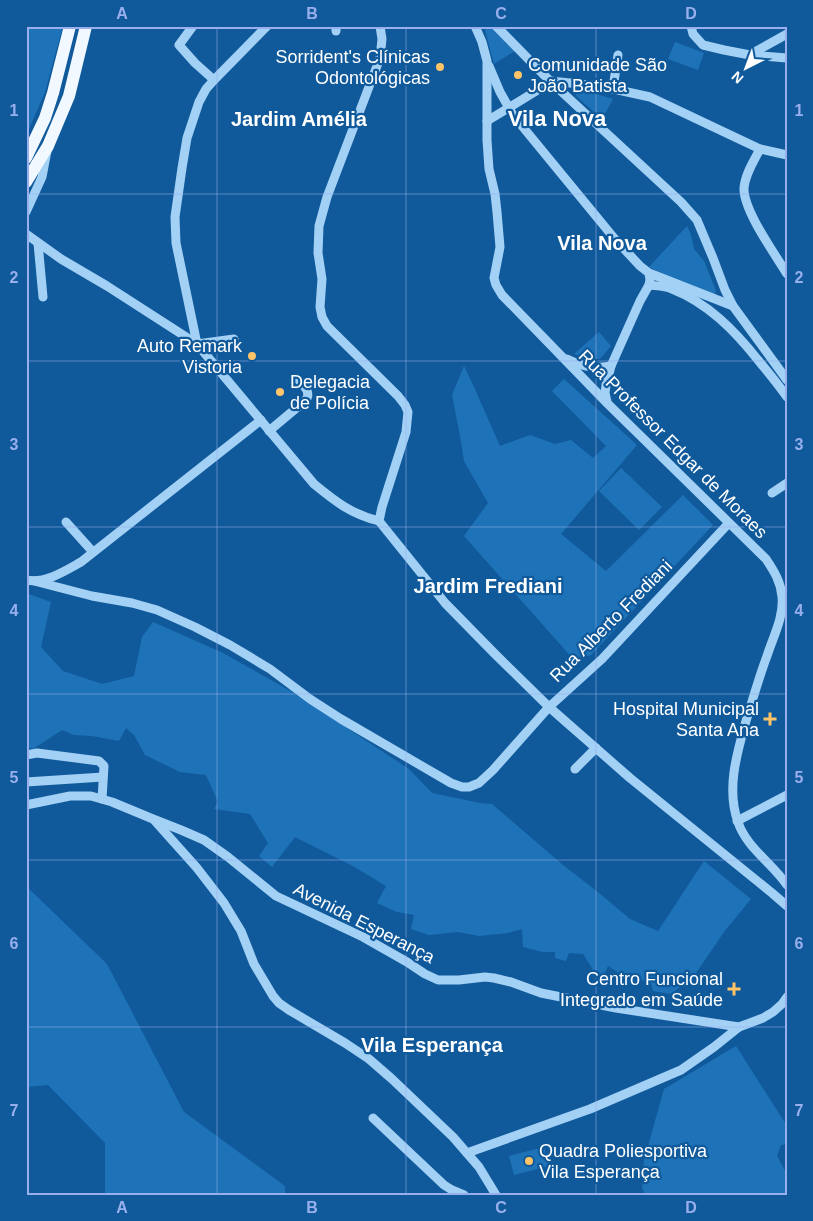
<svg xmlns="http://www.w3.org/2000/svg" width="813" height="1221" font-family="Arial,sans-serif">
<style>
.green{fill:#1e73b8}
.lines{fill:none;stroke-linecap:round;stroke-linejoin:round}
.minor{stroke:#a3d0f5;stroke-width:9}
.major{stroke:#f1f8ff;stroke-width:12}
.grid{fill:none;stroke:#99afed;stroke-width:1;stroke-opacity:0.55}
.poi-dot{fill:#ffc467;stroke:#105a9b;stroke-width:2}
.labels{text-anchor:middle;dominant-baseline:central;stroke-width:4.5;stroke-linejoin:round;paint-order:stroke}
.poi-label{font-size:18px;fill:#fff;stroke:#105a9b;text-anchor:end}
.street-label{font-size:18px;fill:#fff;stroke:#105a9b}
.quarter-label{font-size:20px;font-weight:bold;fill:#fff;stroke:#105a9b}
.district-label{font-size:22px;font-weight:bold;fill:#fff;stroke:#105a9b}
.neatline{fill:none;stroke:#99afed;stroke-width:2}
.grid-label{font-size:16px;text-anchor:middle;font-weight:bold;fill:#99afed}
</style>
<rect width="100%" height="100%" fill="#105a9b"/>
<!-- green -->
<g class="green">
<path d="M26 26H63L45 92 26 136Z"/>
<path d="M484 26H490L515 51 494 64Z"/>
<path d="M675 42 704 53 698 70 668 59Z"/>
<path d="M580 89 613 99 602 119 576 96V91Z"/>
<path d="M687 226 691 235 694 249 704 261 716 291 714 295 711 297 649 267Z"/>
<path d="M599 332 611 346 600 359 587 358 574 354Z"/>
<path d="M464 366 473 385 500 446 530 435 555 444 571 440 593 458 606 446 552 391 564 379 637 445 561 534 606 571 683 495 713 525 591 655 574 660 464 536 488 503 464 461 460 436 452 395Z"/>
<path d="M621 468 662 507 639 530 599 491Z"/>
<path d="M26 593 51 602 41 647 63 671 102 684 134 676 142 637 153 622 223 653 294 693 409 769 432 793 480 803 492 804 563 865 599 893 630 919 658 931 704 861 751 899 724 932 694 976 671 994 653 991 651 983 619 973 608 966 602 979 593 974 592 968 583 954 569 953 566 961 555 958V952H543L523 947 522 929 508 933 479 936 458 932 429 935 411 929 414 915 397 912 377 903 386 886 353 866 295 837 272 867 259 856 268 843 250 814 214 809 218 802 206 775 180 772 145 755 134 735 126 728 119 741 92 736 74 735 62 730 33 749 26 746Z"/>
<path d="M26 886 107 964 184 1112 285 1186V1195H105V1143L48 1085 26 1087Z"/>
<path d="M736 1046 787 1126V1144L781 1145 777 1156 787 1174V1195H646L642 1188 644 1160 664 1089Z"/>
<path d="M544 1147 549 1166 514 1175 509 1156Z"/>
</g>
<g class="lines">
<!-- minor -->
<g class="minor">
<path d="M193 26 179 45 195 63 214 80"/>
<path d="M336 26V31"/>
<path d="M380 26 382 39 380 58 327 197 319 226 318 253 322 279 320 307 322 317 327 326 398 396 405 405 408 412 406 432 382 507 379 521 445 603 495 654 549 707 602 659 728 524"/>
<path d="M475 26 482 42 487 61V140L489 169 495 194 497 212 500 247 494 278 496 285 502 295 608 404 766 559C774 571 781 582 782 597 784 617 773 637 767 656 759 677 753 699 746 721 737 753 726 789 738 822 746 847 772 863 787 885"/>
<path d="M496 26 550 81 681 202 697 220 713 258 725 290 733 306 787 380"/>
<path d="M691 26 693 34 703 45 724 50 750 55 787 58"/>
<path d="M751 54 787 34"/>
<path d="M489 66 500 92 513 115 614 238 640 266 649 273 650 280 649 285 640 301 611 366 606 385 605 393 607 402"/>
<path d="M613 88 618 55"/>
<path d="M487 121 541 88 550 81 600 86 650 97 760 149 787 155"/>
<path d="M760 149C754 161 745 174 744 188 743 210 775 254 787 274"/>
<path d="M26 212 42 177 47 151"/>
<path d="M26 234 61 259 107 286 197 344 314 484C336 502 351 514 379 521"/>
<path d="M38 243 43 297"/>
<path d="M649 273 733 306"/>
<path d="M649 285C657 286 665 286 672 289 708 303 735 331 758 360 768 372 778 384 787 397"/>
<path d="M234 339 197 344 176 243 175 217 182 168 187 138 199 102 206 89 214 80 267 26"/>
<path d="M567 359C584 367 593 369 611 366"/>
<path d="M269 431 306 400C312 391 302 385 297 378"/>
<path d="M772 493 787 483"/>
<path d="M66 522 93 552"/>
<path d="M26 580C45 584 65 571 81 562L261 420"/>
<path d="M34 581 92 596 132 603 157 610 195 627 230 645 270 669 310 699 341 719 451 783 462 787H469L479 783 493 770 549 707 630 778 772 893 787 906"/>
<path d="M26 755 37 753 99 761 104 766 102 799"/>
<path d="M575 769 596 748"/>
<path d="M26 782 103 777"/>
<path d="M26 805 70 796H91L112 802 153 819 181 830 204 840 228 857 276 896 363 937 407 962 425 974 438 980H459L485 977 494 978 511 982 541 993 616 1008 739 1027"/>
<path d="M155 821 197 868 224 903 241 931 254 964 273 996 279 1003 289 1010 345 1043 369 1059 392 1079 453 1137 479 1167 496 1195"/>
<path d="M737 821 787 795"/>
<path d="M373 1118 444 1185 452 1190 464 1195"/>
<path d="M467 1153 590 1109 681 1070 714 1047 739 1027 763 1018 773 1012 782 1004 787 997"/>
</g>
<!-- major -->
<g class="major">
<path d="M26 158 45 118 53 93 70 26"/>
<path d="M26 182 48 146 69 96 86 26"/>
</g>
</g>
<!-- grid -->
<path class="grid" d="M217 26V1195M406 26V1195M596 26V1195M26 194H787M26 361H787M26 527H787M26 694H787M26 860H787M26 1027H787"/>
<!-- markers -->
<g class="poi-dot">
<circle cx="440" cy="67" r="5"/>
<circle cx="518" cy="75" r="5"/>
<circle cx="252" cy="356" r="5"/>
<circle cx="280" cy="392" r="5"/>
<path d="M767.5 711.5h5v5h5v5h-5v5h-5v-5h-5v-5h5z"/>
<path d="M731.5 981.5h5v5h5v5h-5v5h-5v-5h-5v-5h5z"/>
<circle cx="529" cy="1161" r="5"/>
</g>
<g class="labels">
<!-- poi labels -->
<g class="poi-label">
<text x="430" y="57">Sorrident's Clínicas<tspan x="430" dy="21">Odontológicas</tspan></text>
<text x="528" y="65" text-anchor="start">Comunidade São<tspan x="528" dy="21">João Batista</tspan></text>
<text x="242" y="346">Auto Remark<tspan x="242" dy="21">Vistoria</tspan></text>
<text x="290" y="382" text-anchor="start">Delegacia<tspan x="290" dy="21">de Polícia</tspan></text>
<text x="759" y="709">Hospital Municipal<tspan x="759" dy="21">Santa Ana</tspan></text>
<text x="723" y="979">Centro Funcional<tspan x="723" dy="21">Integrado em Saúde</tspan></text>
<text x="539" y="1151" text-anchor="start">Quadra Poliesportiva<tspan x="539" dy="21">Vila Esperança</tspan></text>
</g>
<!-- street labels -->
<g class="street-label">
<text transform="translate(673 444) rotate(45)">Rua Professor Edgar de Moraes</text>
<text transform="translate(611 621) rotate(-45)">Rua Alberto Frediani</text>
<text transform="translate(364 923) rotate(27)">Avenida Esperança</text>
</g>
<!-- quarter labels -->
<g class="quarter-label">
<text x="299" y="119">Jardim Amélia</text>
<text x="602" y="243">Vila Nova</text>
<text x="488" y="586">Jardim Frediani</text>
<text x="432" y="1045">Vila Esperança</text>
</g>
<!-- district labels -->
<g class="district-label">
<text x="557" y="118">Vila Nova</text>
</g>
</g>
<!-- border -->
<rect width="813" height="1221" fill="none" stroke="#105a9b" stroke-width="55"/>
<!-- north arrow -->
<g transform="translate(746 68) rotate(222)" stroke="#105a9b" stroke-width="4" paint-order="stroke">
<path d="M0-4L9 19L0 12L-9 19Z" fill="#ffffff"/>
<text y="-8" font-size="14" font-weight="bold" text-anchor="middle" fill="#ffffff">N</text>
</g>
<rect x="28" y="28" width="758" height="1166" class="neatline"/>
<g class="grid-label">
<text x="122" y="19">A</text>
<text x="312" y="19">B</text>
<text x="501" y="19">C</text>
<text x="691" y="19">D</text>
<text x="14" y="116">1</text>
<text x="799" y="116">1</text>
<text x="14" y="283">2</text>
<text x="799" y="283">2</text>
<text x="14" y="450">3</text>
<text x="799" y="450">3</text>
<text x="14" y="616">4</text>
<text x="799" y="616">4</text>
<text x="14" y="783">5</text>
<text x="799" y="783">5</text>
<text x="14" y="949">6</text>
<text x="799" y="949">6</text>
<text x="14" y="1116">7</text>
<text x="799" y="1116">7</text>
<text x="122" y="1213">A</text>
<text x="312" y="1213">B</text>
<text x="501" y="1213">C</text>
<text x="691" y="1213">D</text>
</g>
</svg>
